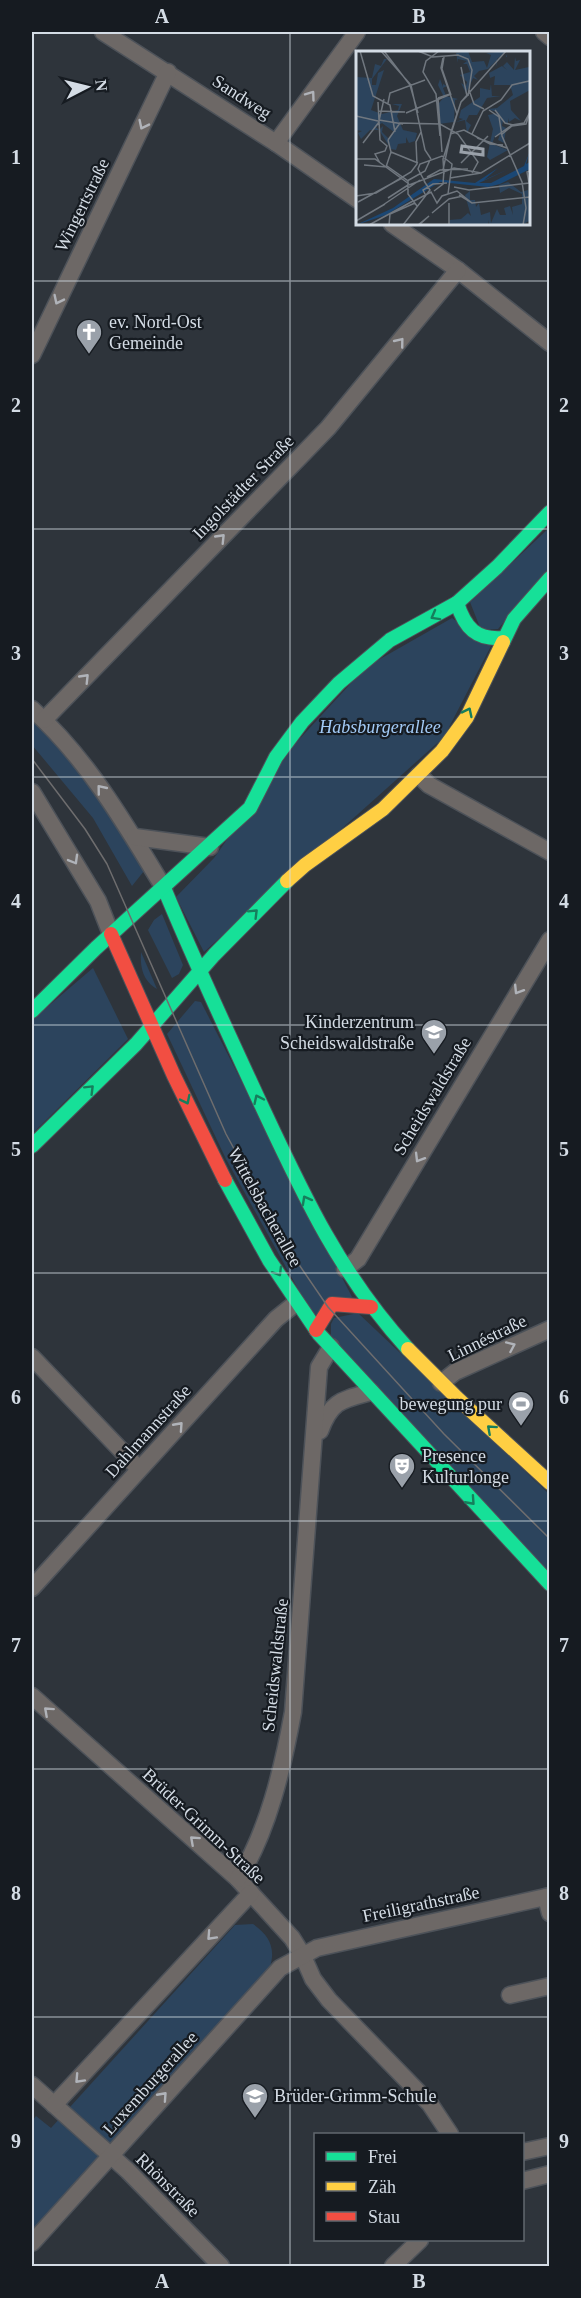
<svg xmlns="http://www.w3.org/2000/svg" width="581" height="2298" font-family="Georgia,serif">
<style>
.green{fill:#2c445d}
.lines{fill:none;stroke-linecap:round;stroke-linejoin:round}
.street-casing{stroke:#4d5259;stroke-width:19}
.fast-casing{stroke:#4d5259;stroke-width:16}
.slow-casing{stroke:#4d5259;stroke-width:16}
.jam-casing{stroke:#4d5259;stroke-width:16}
.street{stroke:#6d6866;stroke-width:16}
.fast{stroke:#16e098;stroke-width:14}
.slow{stroke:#ffcf43;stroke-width:14}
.jam{stroke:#f24e42;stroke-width:14}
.tram{stroke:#6e6d6e;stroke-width:1.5}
.oneway{stroke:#b0b3b9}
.oneway2{stroke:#167e5c}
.grid{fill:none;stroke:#d4dce5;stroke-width:1.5;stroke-opacity:0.55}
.labels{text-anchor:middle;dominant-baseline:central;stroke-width:4.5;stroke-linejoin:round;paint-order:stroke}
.street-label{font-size:18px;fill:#d4dce5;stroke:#161b21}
.poi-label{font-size:18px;fill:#d4dce5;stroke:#161b21;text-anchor:start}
.park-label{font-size:18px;font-style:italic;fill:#a3cbf7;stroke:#161b21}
.inset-road{fill:none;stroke:#70777f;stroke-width:1.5}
.view{fill:#9aa1aa;fill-opacity:0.15;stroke:#9aa1aa;stroke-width:3}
.inset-edge{fill:none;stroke:#d4dce5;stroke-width:3}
.neatline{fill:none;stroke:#d4dce5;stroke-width:2}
.grid-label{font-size:20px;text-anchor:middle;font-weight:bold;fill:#d4dce5}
</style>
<rect width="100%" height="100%" fill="#2e343b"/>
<!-- green -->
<g class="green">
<path d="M549 528V568L498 629 481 630 470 602Z"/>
<path d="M452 618 491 646 444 737 204 952 176 897 214 858 294 745 366 667Z"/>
<path d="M32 716 105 800 148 866 132 886 93 818 32 745Z"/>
<path d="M162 914 183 965 179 974 172 978 148 930 154 920Z"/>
<path d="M141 952 157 989C143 981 140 968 141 952Z"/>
<path d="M93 968 128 1039 32 1134V1020Z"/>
<path d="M195 1001 201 1002 352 1297 313 1316 226 1159 167 1034Z"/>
<path d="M358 1313 549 1494V1573L331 1336V1324L334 1318Z"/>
<path d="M253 1924C269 1935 276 1948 270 1967L32 2239V2121L36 2116 51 2128 235 1925Z"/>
</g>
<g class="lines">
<!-- street casing -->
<g class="street-casing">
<g id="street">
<path d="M103 32 276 143 358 200"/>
<path d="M544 32 550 37"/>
<path d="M276 143 357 32"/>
<path d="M392 224 458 270 550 343"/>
<path d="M32 355 168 72"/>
<path d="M32 709C87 758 126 825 164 888"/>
<path d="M44 720 328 428 458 270"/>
<path d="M419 775 429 785 550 852"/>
<path d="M32 792 98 901 111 934"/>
<path d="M135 837 210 847"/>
<path d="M345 1269 358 1259 550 940"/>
<path d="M32 1357 139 1469"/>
<path d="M441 1383 455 1372 550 1329"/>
<path d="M320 1431C331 1401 341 1400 371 1392"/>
<path d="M32 1588 276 1319 296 1303"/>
<path d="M32 1696 238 1879 292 1938 302 1954 313 1979 329 2000 430 2104 450 2134"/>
<path d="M238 1879C268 1832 283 1767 293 1712L319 1367 331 1347"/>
<path d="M546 1897 550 1913"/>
<path d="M510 1995 550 1986"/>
<path d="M32 2085 128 2171 221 2266"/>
<path d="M54 2105 251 1893"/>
<path d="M522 2152 550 2146"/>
<path d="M522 2181 550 2174"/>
<path d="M32 2243 280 1968 317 1948 550 1896"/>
<path d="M393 2266 420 2240"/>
</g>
</g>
<!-- fast casing -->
<g class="fast-casing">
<g id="fast">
<path d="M457 603C465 628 476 640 503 638"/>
<path d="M503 642 514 619 550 578"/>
<path d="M164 888C193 958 225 1027 257 1096 301 1190 337 1271 408 1349"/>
<path d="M32 1011 96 948 250 808 276 757 302 722 339 683 390 640 457 603 497 567 550 512"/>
<path d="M32 1146 136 1044 214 955 287 881"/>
<path d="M225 1180 269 1260 319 1334 550 1584"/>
</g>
</g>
<!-- slow casing -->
<g class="slow-casing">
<g id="slow">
<path d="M287 881 305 865 383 809 442 751 467 717 503 642"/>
<path d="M408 1349 457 1398 550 1483"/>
</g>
</g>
<!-- jam casing -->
<g class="jam-casing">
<g id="jam">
<path d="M111 934 174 1076 225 1180"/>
<path d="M316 1330 332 1304 371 1307"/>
</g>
</g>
<!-- street -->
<use href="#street" class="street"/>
<!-- fast -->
<use href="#fast" class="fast"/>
<!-- slow -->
<use href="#slow" class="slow"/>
<!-- jam -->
<use href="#jam" class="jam"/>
<!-- tram -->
<path class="tram" d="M32 759 85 829 107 864 226 1134 289 1250 328 1307 444 1434 550 1539"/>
</g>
<!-- one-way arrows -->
<defs><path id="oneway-chevron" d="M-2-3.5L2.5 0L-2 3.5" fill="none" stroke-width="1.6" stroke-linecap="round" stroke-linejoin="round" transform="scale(1.5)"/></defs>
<g class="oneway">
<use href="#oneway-chevron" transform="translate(311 95) rotate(-54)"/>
<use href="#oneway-chevron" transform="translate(143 125) rotate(116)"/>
<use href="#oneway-chevron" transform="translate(58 300) rotate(116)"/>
<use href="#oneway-chevron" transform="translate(400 342) rotate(-51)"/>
<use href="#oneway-chevron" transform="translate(221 538) rotate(-46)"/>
<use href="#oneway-chevron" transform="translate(85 678) rotate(-46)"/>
<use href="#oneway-chevron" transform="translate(101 789) rotate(-129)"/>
<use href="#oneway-chevron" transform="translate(74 860) rotate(60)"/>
<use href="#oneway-chevron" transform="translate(518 990) rotate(122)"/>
<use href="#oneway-chevron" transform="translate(419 1158) rotate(121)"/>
<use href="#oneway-chevron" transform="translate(511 1346) rotate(-24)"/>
<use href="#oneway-chevron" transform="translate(179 1426) rotate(-48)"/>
<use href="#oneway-chevron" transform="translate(48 1711) rotate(-138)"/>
<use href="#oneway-chevron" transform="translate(194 1840) rotate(-138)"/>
<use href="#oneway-chevron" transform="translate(211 1936) rotate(133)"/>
<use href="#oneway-chevron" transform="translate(79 2079) rotate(133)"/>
<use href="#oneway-chevron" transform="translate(163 2096) rotate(-48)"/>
</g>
<g class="oneway2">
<use href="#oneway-chevron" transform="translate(435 616) rotate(151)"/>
<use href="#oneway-chevron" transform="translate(468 712) rotate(-64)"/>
<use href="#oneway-chevron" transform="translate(254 913) rotate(-45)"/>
<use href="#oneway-chevron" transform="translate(90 1089) rotate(-45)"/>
<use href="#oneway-chevron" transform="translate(258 1099) rotate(-115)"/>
<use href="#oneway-chevron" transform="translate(186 1100) rotate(64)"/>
<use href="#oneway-chevron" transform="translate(306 1200) rotate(-119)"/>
<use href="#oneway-chevron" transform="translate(278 1272) rotate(59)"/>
<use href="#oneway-chevron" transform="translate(491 1429) rotate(-138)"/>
<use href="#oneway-chevron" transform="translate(471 1501) rotate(48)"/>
</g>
<!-- grid -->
<path class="grid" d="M290 32V2266M32 281H550M32 529H550M32 777H550M32 1025H550M32 1273H550M32 1521H550M32 1769H550M32 2017H550"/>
<!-- icons -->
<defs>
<g id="church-pin" transform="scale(1.35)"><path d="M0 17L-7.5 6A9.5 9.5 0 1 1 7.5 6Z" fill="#9aa1aa" stroke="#161b21"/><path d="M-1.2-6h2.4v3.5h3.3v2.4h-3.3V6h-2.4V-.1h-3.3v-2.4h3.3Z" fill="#fff"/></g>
<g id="school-pin" transform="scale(1.35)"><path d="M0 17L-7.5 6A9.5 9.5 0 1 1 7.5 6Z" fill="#9aa1aa" stroke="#161b21"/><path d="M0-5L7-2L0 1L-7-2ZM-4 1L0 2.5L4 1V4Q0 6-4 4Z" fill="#fff"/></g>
<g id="stadium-pin" transform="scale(1.35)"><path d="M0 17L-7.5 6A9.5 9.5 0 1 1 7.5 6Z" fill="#9aa1aa" stroke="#161b21"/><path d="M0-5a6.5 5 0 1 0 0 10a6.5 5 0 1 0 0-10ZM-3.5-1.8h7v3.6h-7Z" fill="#fff"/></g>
<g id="theatre-pin" transform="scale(1.35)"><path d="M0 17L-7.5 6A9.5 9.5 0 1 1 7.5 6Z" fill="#9aa1aa" stroke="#161b21"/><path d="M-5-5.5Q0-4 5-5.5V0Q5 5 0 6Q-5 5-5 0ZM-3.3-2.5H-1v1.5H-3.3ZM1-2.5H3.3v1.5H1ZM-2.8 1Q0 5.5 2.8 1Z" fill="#fff"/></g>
</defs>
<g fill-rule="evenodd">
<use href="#church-pin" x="89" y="332"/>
<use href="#school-pin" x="434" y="1032"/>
<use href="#stadium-pin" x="521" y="1404"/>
<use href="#theatre-pin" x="402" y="1466"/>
<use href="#school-pin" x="255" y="2096"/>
</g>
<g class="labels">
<!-- street labels -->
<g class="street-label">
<text transform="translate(242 97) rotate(33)">Sandweg</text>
<text transform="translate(82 205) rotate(-64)">Wingertstraße</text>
<text transform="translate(243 487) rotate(-46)">Ingolstädter Straße</text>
<text transform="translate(432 1096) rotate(-59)">Scheidswaldstraße</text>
<text transform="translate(265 1207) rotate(61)">Wittelsbacherallee</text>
<text transform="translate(487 1338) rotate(-26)">Linnéstraße</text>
<text transform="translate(148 1431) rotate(-48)">Dahlmannstraße</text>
<text transform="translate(275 1665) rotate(-84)">Scheidswaldstraße</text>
<text transform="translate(204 1826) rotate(43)">Brüder-Grimm-Straße</text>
<text transform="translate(421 1904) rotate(-12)">Freiligrathstraße</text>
<text transform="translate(150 2083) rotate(-48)">Luxemburgerallee</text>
<text transform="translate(168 2185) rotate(45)">Rhönstraße</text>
</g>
<!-- poi labels -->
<g class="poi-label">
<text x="109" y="322">ev. Nord-Ost<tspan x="109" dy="21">Gemeinde</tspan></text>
<text x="414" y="1022" text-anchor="end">Kinderzentrum<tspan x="414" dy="21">Scheidswaldstraße</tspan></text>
<text x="502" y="1404" text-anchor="end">bewegung pur</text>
<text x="422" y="1456">Presence<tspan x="422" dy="21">Kulturlonge</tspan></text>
<text x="274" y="2096">Brüder-Grimm-Schule</text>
</g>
<!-- park labels -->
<g class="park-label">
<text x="380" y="727">Habsburgerallee</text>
</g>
</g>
<!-- overview -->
<g transform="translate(356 51)">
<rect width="174" height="174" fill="#2e343b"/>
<path d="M112 0 116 11 128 10 131 17 135 4 130 2 151 0 141 8V16L140 10 132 18 123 20 118 25 122 29 117 27 120 21 110 42 105 32 110 35 111 31 104 24 114 21 111 13H107L111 10 102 8V12L100 2ZM151 3V6H159L160 10 164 9 159 19 173 16 174 39 154 50 155 59 165 70 159 67 153 71 152 67V73L147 70 146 75 150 77 148 92 142 89 144 83 139 85 136 93 152 99 134 109 131 106 137 78 132 64 143 62 132 58 141 57 157 44 154 34H138L139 25 134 27 133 22 146 15 151 19 147 15 151 11 158 19 159 6H150ZM28 8H31L16 28V34H20L22 22 28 19 15 59 26 63 42 59 43 55 36 53H46L41 65 47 79 61 82 59 90 53 92 50 86V92L42 93 40 99 35 98 23 79 27 75 26 81 33 88 38 81 26 72 20 76 23 79H14L5 88 2 82 6 80 0 79V26L16 27 19 13 25 15ZM84 28 87 36V33L91 35 87 37 90 45 102 48 99 49 98 71 82 73 83 52 88 46 82 34ZM135 33 136 45H145L131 47 121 64H113L110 70 115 74 111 82 109 69 100 71 107 68 103 67 105 59 124 46V37L134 39ZM152 131 165 141 172 139 173 170 166 174H133L132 169V174H94L93 169 105 168 112 162 115 165 109 144 114 140V149H119L120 156 123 152 125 164 134 161 135 172 141 158 144 164H150L148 157 154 155 157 164 156 156 166 153V143L153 137 144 142 143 134Z" fill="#2c445d"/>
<path d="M174 100 170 113 174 111V118L144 133 132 136 84 131 30 164 0 174 37 157 78 128 119 132 142 117 128 129 153 118 123 132H135L168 115Z" fill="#1b4774"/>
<path class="inset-road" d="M4 0 17 45 34 54 39 81M25 0 55 34 69 99 75 108M28 0 54 34 62 62M62 0 77 6 102 4 112 8 116 19 112 45M83 0 70 10 67 21 80 43 84 85M88 6 86 18 95 44M113 39 118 53 128 58M94 43 101 63M82 47 86 101M82 47 94 43 85 17 87 7M22 51 24 89 31 95 29 100 19 103 24 112M32 52 34 42 69 29M133 59 143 66 146 85 166 131 170 157 167 174M139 59 149 72 157 74M22 60 49 61M50 62 95 43M0 65 22 70M23 69 47 73M22 74 28 48M94 83 108 79 134 93 147 94M145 84 156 75 170 73 174 61M139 86 156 74 168 72 174 61M121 87 151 97M122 87 116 83 127 60 145 49 156 34 173 30M32 89 44 72 84 73 102 83 122 111 116 122M7 92 23 71M35 101 62 112M0 108H19L53 133M105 112 132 85M8 114 30 116 35 101 32 89M31 115 52 130V143L61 155M87 119 95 81 105 51 111 45 105 16M88 123 87 108 105 51 150 0M71 126 84 119 112 118M94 127 125 122 174 92M51 130 69 120 74 109M69 131 62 118 64 113 86 105 96 113 92 143M53 134 98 117 125 122 174 92M98 136 113 139 173 132 171 121 174 120M78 140 87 133 88 119M103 144 116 152 174 146M0 145 20 142 55 121 61 113 60 91 65 81M70 145 67 139 77 133 91 132M32 147 52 134M58 150 75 141 81 152 86 145 101 140 116 152 174 146M2 151 46 127M93 152V174M27 154 64 129M76 162 93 148 107 145M0 170 29 153M13 174 57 150M33 174 34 163 59 152M47 174 74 139 68 130M62 174 73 165 63 174"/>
<path class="view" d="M106 95 127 98V104L105 101Z"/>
<rect width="174" height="174" class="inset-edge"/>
</g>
<!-- border -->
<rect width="581" height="2298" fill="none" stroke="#161b21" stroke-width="66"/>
<!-- legend -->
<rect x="314" y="2133" width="210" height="108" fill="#161b21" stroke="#62686f" stroke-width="1.5"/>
<rect x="326" y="2152" width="30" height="9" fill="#16e098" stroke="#62686f" stroke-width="1.5"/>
<text x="368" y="2163" font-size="18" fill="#d4dce5">Frei</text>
<rect x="326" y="2182" width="30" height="9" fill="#ffcf43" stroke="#62686f" stroke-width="1.5"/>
<text x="368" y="2193" font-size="18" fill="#d4dce5">Zäh</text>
<rect x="326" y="2212" width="30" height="9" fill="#f24e42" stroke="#62686f" stroke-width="1.5"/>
<text x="368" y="2223" font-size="18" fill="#d4dce5">Stau</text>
<!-- north arrow -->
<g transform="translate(87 87) rotate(83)" stroke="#161b21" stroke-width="4.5" paint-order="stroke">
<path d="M0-4.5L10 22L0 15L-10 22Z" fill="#d4dce5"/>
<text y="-9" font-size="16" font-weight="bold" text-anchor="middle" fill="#d4dce5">N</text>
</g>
<rect x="33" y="33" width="515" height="2232" class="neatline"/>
<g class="grid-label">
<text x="162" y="23">A</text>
<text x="419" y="23">B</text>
<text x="16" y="164">1</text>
<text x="564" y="164">1</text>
<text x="16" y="412">2</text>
<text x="564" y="412">2</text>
<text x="16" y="660">3</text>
<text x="564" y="660">3</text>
<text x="16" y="908">4</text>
<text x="564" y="908">4</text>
<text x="16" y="1156">5</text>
<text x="564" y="1156">5</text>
<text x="16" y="1404">6</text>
<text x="564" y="1404">6</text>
<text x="16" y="1652">7</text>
<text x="564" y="1652">7</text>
<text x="16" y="1900">8</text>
<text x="564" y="1900">8</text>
<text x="16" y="2148">9</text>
<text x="564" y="2148">9</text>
<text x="162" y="2288">A</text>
<text x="419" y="2288">B</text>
</g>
</svg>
